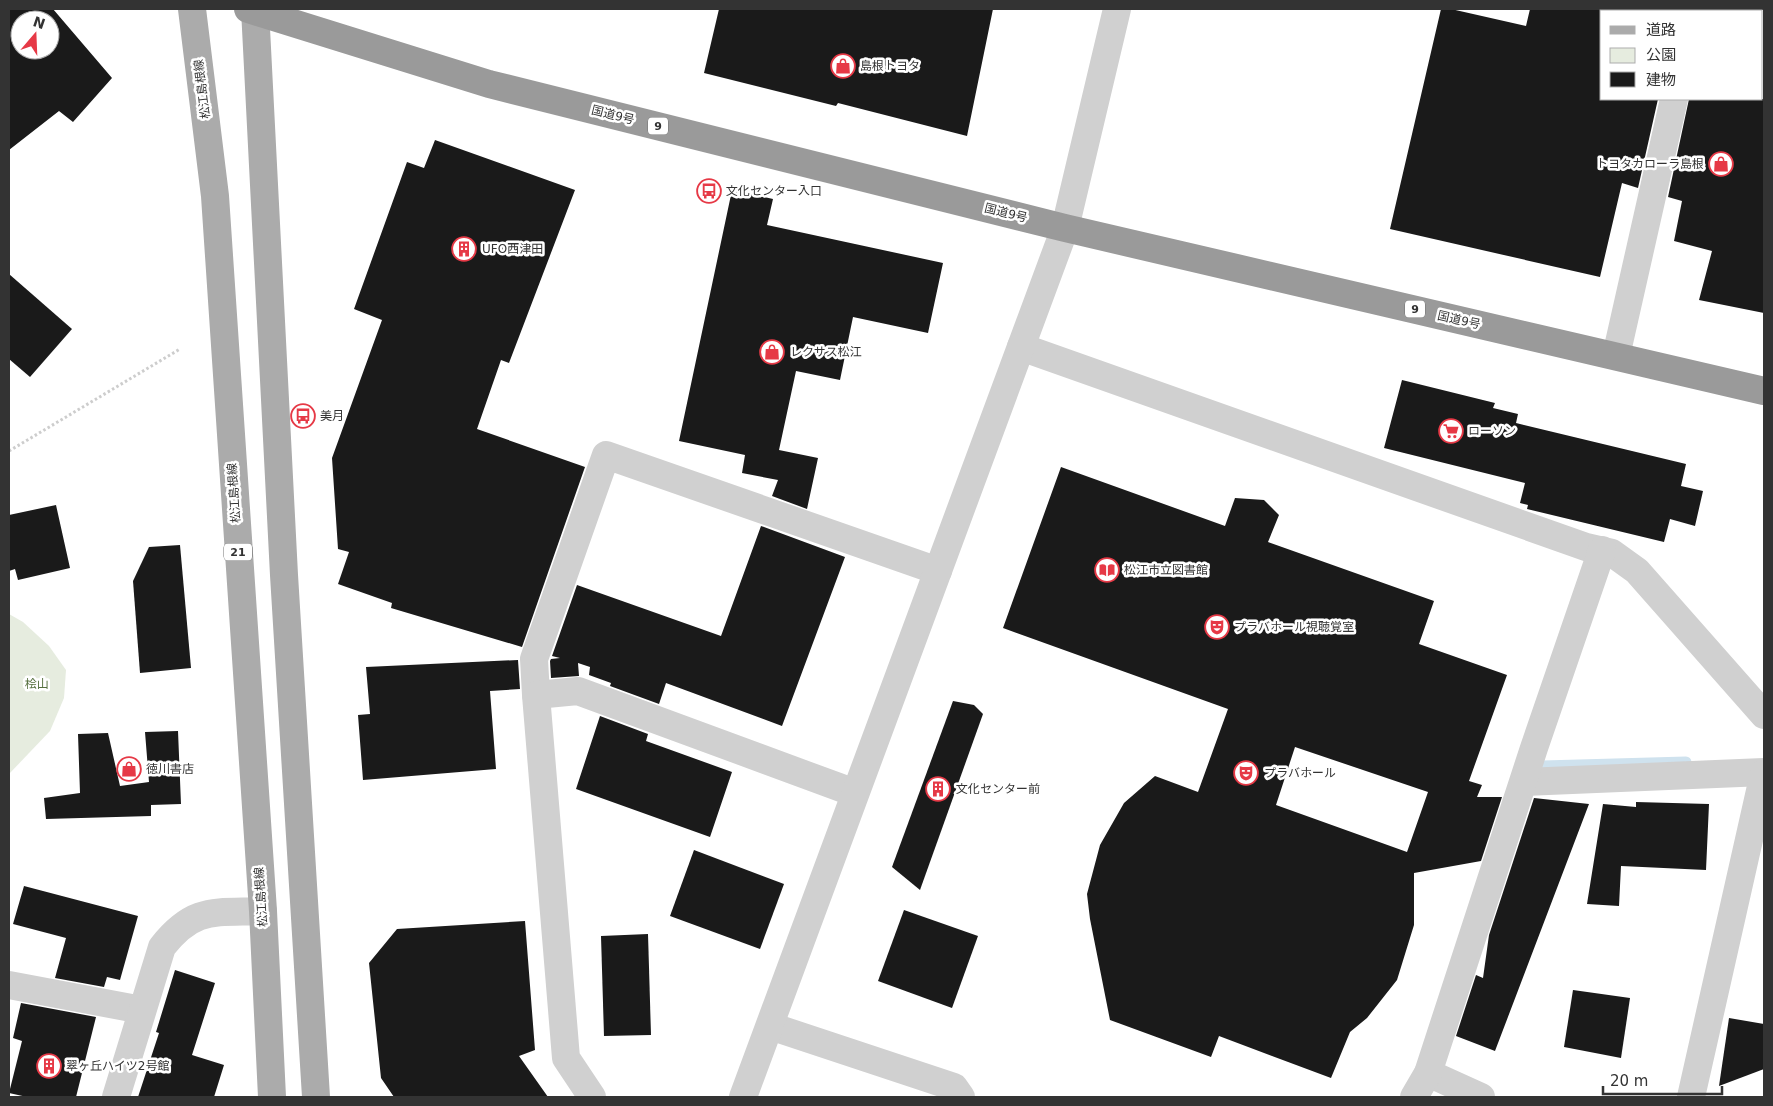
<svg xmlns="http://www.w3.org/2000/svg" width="1773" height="1106" font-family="'DejaVu Sans','Noto Sans JP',sans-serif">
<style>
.green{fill:#e6ecdf}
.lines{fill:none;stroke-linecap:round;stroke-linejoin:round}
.stream{stroke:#cfe2ee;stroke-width:11}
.building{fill:#1a1a1a;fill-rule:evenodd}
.path{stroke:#cdcdcd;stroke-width:3;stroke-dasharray:2.5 2.5;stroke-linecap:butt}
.minor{stroke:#d0d0d0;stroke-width:28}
.major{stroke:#ababab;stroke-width:28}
.highway{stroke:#9a9a9a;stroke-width:28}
.labels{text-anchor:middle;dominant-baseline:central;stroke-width:5;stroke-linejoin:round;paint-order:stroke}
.shield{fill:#fff;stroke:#707070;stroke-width:1}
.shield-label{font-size:11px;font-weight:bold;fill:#333}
.poi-label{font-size:12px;fill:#333;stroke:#fff;text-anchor:start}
.street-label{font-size:12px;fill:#333;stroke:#fff}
.park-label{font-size:12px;fill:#56703f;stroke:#fff}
</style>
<rect width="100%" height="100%" fill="#fff"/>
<!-- green -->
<path class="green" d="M9 614 23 622 49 646 66 670 64 698 50 731 9 774Z"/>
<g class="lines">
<!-- stream -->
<path class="stream" d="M1543 766 1686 762"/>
</g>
<!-- building -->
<g class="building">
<path d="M9 9H53L112 78 73 122 59 111 9 150ZM20 20H50V50H20Z"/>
<path d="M719 9H993L967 136 838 103 836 106 704 73Z"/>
<path d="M1441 9H1451L1526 26 1530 9H1602V99H1658L1638 188 1622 183 1600 277 1390 229Z"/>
<path d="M1689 99H1764V313L1699 300 1712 251 1674 241 1682 201 1668 197Z"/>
<path d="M435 140 575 190 509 363 501 360 477 429 585 467 522 647 391 608 392 603 338 584 349 552 338 549 332 458 382 320 354 309 407 162 424 168Z"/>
<path d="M732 190 773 199 767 225 943 263 928 333 853 317 840 380 796 371 779 450 818 458 807 509 772 496 778 480 742 473 745 455 679 441Z"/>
<path d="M9 274 72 329 30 377 9 359Z"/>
<path d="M1402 380 1495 403 1493 408 1518 414 1516 423 1686 464 1681 486 1703 491 1695 526 1670 519 1664 542 1527 509 1528 505 1520 503 1525 483 1384 448Z"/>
<path d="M1061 467 1225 526 1235 498 1264 500 1279 515 1268 542 1434 601 1419 644 1507 675 1469 781 1482 785 1477 797H1502L1481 861 1414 873V925L1397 980 1367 1018 1350 1032 1331 1078 1219 1036 1211 1057 1110 1020 1090 919 1087 894 1100 845 1124 803 1155 776 1198 792 1228 709 1003 628ZM1295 747 1428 792 1407 852 1276 805Z"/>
<path d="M56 505 70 568 18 580 15 569 9 571V515Z"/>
<path d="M761 526 845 557 782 726 666 683 659 704 610 686 611 683 589 675 590 667 578 663 579 676 551 678 550 661 551 659 560 658 552 656 577 585 721 636Z"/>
<path d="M180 545 191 668 140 673 133 581 149 547Z"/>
<path d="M518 660 520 689 490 691 496 769 363 780 358 715 370 714 366 667Z"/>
<path d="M953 701 974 705 983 714 920 890 892 867Z"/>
<path d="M600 716 648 734 646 741 732 772 710 837 576 789Z"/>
<path d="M178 731 181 804 151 805V816L46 819 44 798 80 793 78 734 108 733 120 786 149 782 145 732Z"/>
<path d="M1534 798 1589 804 1495 1051 1456 1036 1476 975 1483 978 1489 935Z"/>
<path d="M1636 802 1709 804 1706 870 1621 866 1619 906 1587 904 1603 804 1636 807Z"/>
<path d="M694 850 784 884 760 949 670 916Z"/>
<path d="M24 886 138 916 120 980 107 977 104 987 55 978 66 938 13 924Z"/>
<path d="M904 910 978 936 952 1008 878 981Z"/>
<path d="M525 921 535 1050 519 1056 548 1097H394L381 1078 369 963 397 929Z"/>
<path d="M648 934 651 1035 604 1036 601 936Z"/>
<path d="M175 970 215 983 192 1055 224 1065 214 1097H138L159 1033 156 1032Z"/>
<path d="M1573 990 1630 998 1621 1058 1564 1047Z"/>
<path d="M21 1003 96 1017 76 1097H27L9 1093 22 1041 13 1038Z"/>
<path d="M1729 1018 1764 1024V1069L1719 1086Z"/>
</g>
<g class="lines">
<!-- path -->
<path class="path" d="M9 451 180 349"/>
<!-- minor -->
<g class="minor">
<path d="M1693 11 1694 9"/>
<path d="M1021 347 1586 547 1612 553 1637 571 1764 715"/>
<path d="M1616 356 1674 99"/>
<path d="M536 695 534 659 606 455 938 571"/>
<path d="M1524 782 1764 772"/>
<path d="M9 985 142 1010"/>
<path d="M770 1026 954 1087 961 1097"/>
<path d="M1428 1073 1481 1097"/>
<path d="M116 1097 162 947C194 906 215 913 263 911"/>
<path d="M592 1097 566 1058 536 695 578 691 855 793"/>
<path d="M743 1097 1065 228 1117 9"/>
<path d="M1414 1097 1428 1073 1534 748 1602 550"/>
<path d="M1691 1097 1764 773"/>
</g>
<!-- major -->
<g class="major">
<path d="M192 9 215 196 263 911 272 1097"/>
<path d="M255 9 284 575 316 1097"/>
</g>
<!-- highway -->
<path class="highway" d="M248 9 489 84 1065 228 1764 391"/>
</g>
<!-- icons -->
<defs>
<g id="shop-ring" transform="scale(1.25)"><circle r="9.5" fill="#fff" stroke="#e63946" stroke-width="1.5"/><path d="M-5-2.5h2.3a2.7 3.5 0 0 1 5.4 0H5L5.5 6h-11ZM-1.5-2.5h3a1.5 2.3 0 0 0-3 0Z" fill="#e63946"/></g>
<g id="bus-ring" transform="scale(1.25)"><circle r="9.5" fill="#fff" stroke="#e63946" stroke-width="1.5"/><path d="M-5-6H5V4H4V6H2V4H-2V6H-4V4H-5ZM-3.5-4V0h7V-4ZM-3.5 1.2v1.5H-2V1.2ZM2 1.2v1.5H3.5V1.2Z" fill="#e63946"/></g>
<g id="building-ring" transform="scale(1.25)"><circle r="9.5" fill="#fff" stroke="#e63946" stroke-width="1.5"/><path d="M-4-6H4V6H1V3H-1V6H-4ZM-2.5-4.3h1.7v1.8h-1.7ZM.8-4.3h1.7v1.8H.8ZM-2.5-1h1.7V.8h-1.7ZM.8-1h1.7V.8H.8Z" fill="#e63946"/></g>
<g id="supermarket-ring" transform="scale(1.25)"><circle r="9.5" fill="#fff" stroke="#e63946" stroke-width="1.5"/><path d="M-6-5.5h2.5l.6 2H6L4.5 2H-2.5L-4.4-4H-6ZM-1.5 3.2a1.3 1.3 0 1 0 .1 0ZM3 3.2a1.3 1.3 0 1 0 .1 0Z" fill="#e63946"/></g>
<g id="library-ring" transform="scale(1.25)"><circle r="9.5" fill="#fff" stroke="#e63946" stroke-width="1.5"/><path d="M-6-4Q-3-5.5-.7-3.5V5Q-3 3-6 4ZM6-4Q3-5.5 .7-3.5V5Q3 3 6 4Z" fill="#e63946"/></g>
<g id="theatre-ring" transform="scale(1.25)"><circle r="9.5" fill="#fff" stroke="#e63946" stroke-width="1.5"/><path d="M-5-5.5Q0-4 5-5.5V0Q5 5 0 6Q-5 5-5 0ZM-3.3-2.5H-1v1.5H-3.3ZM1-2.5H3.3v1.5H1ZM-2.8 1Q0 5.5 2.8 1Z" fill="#e63946"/></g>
</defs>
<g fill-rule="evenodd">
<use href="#shop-ring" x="843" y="66"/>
<use href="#shop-ring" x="1721" y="164"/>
<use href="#bus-ring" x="709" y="191"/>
<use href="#building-ring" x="464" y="249"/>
<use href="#shop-ring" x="772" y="352"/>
<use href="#bus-ring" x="303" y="416"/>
<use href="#supermarket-ring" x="1451" y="431"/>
<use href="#library-ring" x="1107" y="570"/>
<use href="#theatre-ring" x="1217" y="627"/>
<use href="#shop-ring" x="129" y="769"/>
<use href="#theatre-ring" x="1246" y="773"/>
<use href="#building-ring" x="938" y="789"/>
<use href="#building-ring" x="49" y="1066"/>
</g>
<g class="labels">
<!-- shield labels -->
<g class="shield">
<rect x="648" y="117.5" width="20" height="17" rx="4"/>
<rect x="1405" y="300.5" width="20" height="17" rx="4"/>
<rect x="224" y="543.5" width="28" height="17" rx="4"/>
</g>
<g class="shield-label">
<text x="658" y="126">9</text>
<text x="1415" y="309">9</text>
<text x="238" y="552">21</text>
</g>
<!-- poi labels -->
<g class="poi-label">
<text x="860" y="66">島根トヨタ</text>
<text x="1704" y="164" text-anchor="end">トヨタカローラ島根</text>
<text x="726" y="191">文化センター入口</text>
<text x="482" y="249">UFO西津田</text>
<text x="790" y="352">レクサス松江</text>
<text x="320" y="416">美月</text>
<text x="1468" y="431">ローソン</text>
<text x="1124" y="570">松江市立図書館</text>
<text x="1234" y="627">プラバホール視聴覚室</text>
<text x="146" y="769">徳川書店</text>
<text x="1264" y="773">プラバホール</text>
<text x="956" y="789">文化センター前</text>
<text x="66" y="1066">翠ヶ丘ハイツ2号館</text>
</g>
<!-- street labels -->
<g class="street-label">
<text transform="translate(202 89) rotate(-97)">松江島根線</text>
<text transform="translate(613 115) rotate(14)">国道9号</text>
<text transform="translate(1006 213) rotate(14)">国道9号</text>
<text transform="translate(1459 320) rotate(13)">国道9号</text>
<text transform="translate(234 493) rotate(-94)">松江島根線</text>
<text transform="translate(261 897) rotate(-94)">松江島根線</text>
</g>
<!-- park labels -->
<g class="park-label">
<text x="37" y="684">桧山</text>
</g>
</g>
<!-- border -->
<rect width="1773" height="1106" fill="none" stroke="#333333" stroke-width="20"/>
<!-- legend -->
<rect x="1600" y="10" width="162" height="90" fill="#ffffff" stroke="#adadad"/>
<rect x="1610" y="26" width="25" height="8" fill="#ababab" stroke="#adadad"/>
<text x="1646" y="35" font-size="15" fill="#333333">道路</text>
<rect x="1610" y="48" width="25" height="15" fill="#e6ecdf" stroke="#adadad"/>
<text x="1646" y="60" font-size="15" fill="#333333">公園</text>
<rect x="1610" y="72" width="25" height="15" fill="#1a1a1a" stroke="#adadad"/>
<text x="1646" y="85" font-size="15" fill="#333333">建物</text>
<!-- north arrow -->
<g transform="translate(35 35) rotate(19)"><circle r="24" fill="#ffffff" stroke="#adadad"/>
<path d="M0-4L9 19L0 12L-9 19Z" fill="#e63946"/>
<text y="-8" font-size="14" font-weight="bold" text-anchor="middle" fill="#333333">N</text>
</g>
<!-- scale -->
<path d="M1603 1086v8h119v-8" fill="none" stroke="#333333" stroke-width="2.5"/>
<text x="1610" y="1086" font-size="15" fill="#333333" stroke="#ffffff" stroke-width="4" paint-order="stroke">20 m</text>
</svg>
